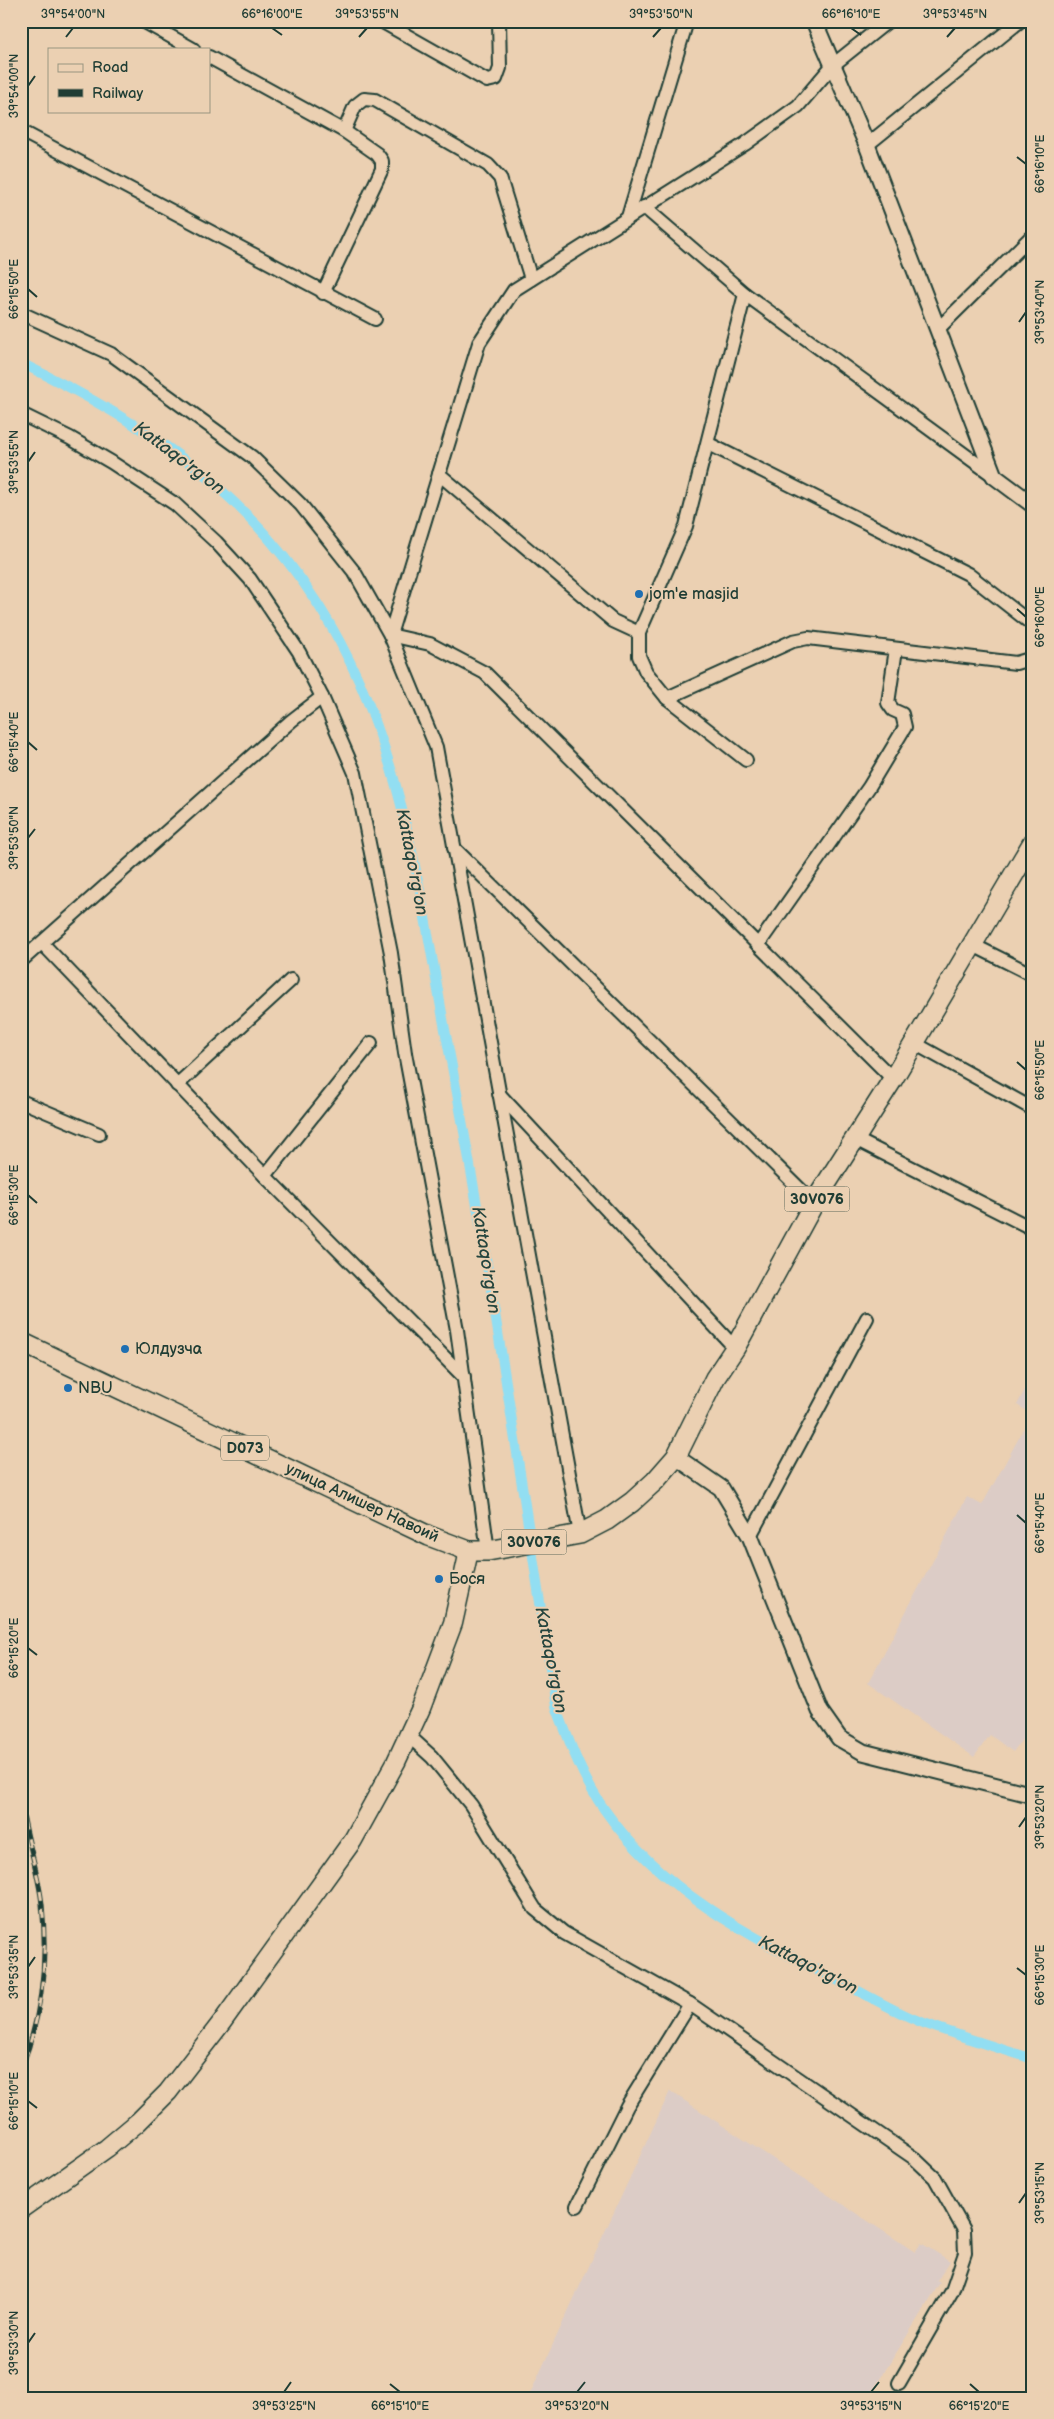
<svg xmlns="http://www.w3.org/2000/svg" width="1054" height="2419" font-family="'Balsamiq Sans',sans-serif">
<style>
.built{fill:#dcccc6}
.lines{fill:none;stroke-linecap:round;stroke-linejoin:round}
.canal{stroke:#92def2;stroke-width:10}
.minor-casing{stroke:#1f3d34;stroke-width:16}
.tertiary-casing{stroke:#1f3d34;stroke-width:19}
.secondary-casing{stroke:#1f3d34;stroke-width:21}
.primary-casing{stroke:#1f3d34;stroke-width:22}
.minor{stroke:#ebd0b2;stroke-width:12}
.tertiary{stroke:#ebd0b2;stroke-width:15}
.secondary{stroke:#ebd0b2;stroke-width:18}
.primary{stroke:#ebd0b2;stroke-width:19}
.rail-casing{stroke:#1f3d34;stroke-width:5}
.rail{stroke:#ebd0b2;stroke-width:3;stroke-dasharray:9;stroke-linecap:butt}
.ticks{fill:none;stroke:#1f3d34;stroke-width:2}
.poi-dot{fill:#1f6fb2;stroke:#ebd0b2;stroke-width:2}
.labels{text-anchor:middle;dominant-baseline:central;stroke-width:4;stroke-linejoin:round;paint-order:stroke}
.shield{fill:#ebd0b2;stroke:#5c695a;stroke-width:1}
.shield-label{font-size:15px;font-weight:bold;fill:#1f3d34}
.poi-label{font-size:16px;fill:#1f3d34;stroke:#ebd0b2;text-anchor:start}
.street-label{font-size:16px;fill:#1f3d34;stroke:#ebd0b2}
.water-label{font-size:18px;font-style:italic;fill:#25453e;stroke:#ebd0b2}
.neatline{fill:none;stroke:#1f3d34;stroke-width:2}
.ticks-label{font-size:12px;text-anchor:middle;fill:#1f3d34}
</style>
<rect width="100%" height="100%" fill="#ebd0b2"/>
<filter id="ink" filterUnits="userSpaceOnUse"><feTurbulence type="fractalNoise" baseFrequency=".02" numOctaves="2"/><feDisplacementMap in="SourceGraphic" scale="10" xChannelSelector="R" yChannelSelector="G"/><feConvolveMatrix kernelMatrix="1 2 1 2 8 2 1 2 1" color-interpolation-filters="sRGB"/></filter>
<g filter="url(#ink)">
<!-- built -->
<g class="built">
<path d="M1033 1374V1724L1013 1752 990 1735 974 1757 868 1683 967 1497 982 1505 1032 1414 1017 1405Z"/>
<path d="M670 2091 915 2252 921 2243 950 2261 937 2281 940 2283 868 2398H528Z"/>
</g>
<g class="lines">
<!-- canal -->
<path class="canal" d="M21 363C144 422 244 488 319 606 402 737 418 885 446 1035 489 1257 521 1482 556 1706 569 1741 582 1778 604 1809 661 1891 746 1934 833 1978 862 1992 891 2010 921 2022 958 2036 996 2047 1033 2059"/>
<!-- minor casing -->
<g class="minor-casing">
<g id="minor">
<path d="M143 21 193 49"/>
<path d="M381 21 487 81 496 79 500 68 499 21"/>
<path d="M888 21 833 65 798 106 745 144 514 290 479 343 390 635 430 644 485 673 893 1079"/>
<path d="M209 57 344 131 377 154 382 161V169L323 293"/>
<path d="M21 131 375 319"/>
<path d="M344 131 355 106 364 99 375 100 488 165 500 178 531 279"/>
<path d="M867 145 1020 21"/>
<path d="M644 207 745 294 994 476"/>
<path d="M628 217 687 21"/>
<path d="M745 294 686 526 639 633V656L646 672 667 698 746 760"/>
<path d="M21 313 111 354 252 457 301 505 355 573 390 635 436 747 580 1534"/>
<path d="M938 329 1033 235"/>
<path d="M21 414 70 438 111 462 175 504 216 542 250 579 299 652 322 697 355 773 391 953 405 1053 457 1330 488 1551"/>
<path d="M709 444 968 574 1033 625"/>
<path d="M439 474 613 621 639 633"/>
<path d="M667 698 793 641 808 638 1016 663 1033 658"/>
<path d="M454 848 814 1203"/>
<path d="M42 943 265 1176 464 1377"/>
<path d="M758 945 869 787 905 727 902 714 893 710 888 703 896 649"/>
<path d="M973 945 1033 975"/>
<path d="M21 961 291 721 322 697"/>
<path d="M914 1043 1033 1109"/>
<path d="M177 1085 291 980"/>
<path d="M499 1094 735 1348"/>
<path d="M21 1101 99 1134"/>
<path d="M855 1139 1033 1229"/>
<path d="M265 1176 371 1043"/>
<path d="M750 1536 867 1318"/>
<path d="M409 1736 432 1757 471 1805 535 1909 564 1933 690 2004 914 2158 935 2178 964 2230 965 2253 952 2291 899 2383"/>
<path d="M577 2206 627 2106 690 2004"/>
</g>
</g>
<!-- tertiary casing -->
<g class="tertiary-casing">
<g id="tertiary">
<path d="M814 21 867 145 994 476 1033 505"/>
<path d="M676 1457 721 1488 750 1536 820 1711 839 1738 863 1752 1033 1795"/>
</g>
</g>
<!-- secondary casing -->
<g class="secondary-casing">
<path id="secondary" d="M21 2209 107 2148 138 2122 168 2092 222 2022 353 1840 396 1762 421 1708 453 1623 469 1551"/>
</g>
<!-- primary casing -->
<g class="primary-casing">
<path id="primary" d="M21 1342 429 1536 469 1551H488L580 1534 607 1520 632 1502 655 1481 676 1457 715 1378 735 1348 814 1203 893 1079 1033 842"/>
</g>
<!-- minor -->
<use href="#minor" class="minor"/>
<!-- tertiary -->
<use href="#tertiary" class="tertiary"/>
<!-- secondary -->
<use href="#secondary" class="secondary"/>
<!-- primary -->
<use href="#primary" class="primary"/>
<!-- rail casing -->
<g class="rail-casing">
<path id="rail" d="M21 1803C26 1837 38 1870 42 1904 48 1961 42 2016 21 2069"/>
</g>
<!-- rail -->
<use href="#rail" class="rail"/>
</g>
</g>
<!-- ticks -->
<path class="ticks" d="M272 28 282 35M851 28 861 35M66 37 73 28M359 37 367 28M653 37 661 28M947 37 955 28M28 86 35 76M1017 157 1026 164M28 289 37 297M1019 322 1026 312M28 462 35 452M1017 609 1026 617M28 742 37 750M28 838 35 829M1017 1062 1026 1070M28 1195 37 1203M1017 1515 1026 1523M28 1648 37 1655M1019 1827 1026 1817M28 1967 35 1957M1017 1968 1026 1975M28 2101 37 2108M1019 2203 1026 2193M28 2343 35 2333M390 2384 400 2392M970 2384 979 2392M284 2392 291 2382M577 2392 585 2382M871 2392 879 2382"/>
<!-- markers -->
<g class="poi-dot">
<circle cx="639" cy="594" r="5"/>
<circle cx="125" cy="1349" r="5"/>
<circle cx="68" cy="1388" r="5"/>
<circle cx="439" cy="1579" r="5"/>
</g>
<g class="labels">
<!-- shield labels -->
<g class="shield">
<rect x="784.5" y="1186.5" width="65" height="25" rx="4"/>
<rect x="221" y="1435.5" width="48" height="25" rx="4"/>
<rect x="501.5" y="1529.5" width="65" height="25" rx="4"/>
</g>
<g class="shield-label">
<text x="817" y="1199">30V076</text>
<text x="245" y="1448">D073</text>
<text x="534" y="1542">30V076</text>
</g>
<!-- poi labels -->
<g class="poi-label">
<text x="649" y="594">jom'e masjid</text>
<text x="135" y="1349">Юлдузча</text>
<text x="78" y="1388">NBU</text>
<text x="449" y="1579">Бося</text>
</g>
<!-- street labels -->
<g class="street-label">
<text transform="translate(362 1503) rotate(25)">улица Алишер Навоий</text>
</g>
<!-- water labels -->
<g class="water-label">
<text transform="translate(179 458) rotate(37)">Kattaqo'rg'on</text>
<text transform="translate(412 862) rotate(79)">Kattaqo'rg'on</text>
<text transform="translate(486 1260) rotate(81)">Kattaqo'rg'on</text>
<text transform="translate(551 1660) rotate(79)">Kattaqo'rg'on</text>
<text transform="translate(808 1965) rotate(27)">Kattaqo'rg'on</text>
</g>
</g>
<!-- margin -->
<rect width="1054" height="2419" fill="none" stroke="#ebd0b2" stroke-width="55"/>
<!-- legend -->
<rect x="48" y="48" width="162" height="65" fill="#ebd0b2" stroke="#999580"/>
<rect x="58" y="64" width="25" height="8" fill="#ebd0b2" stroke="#999580"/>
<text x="92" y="72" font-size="15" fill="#1f3d34">Road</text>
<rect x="58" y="89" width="25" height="8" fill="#1f3d34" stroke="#999580"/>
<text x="92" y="98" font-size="15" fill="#1f3d34">Railway</text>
<rect x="28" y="28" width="998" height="2364" class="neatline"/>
<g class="ticks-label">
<text x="73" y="18">39°54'00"N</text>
<text x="272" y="18">66°16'00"E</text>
<text x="367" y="18">39°53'55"N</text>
<text x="661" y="18">39°53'50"N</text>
<text x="851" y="18">66°16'10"E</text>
<text x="955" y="18">39°53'45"N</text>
<text transform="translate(14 86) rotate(-90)" y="4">39°54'00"N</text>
<text transform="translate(1040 164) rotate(-90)" y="4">66°16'10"E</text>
<text transform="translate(14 289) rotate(-90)" y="4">66°15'50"E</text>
<text transform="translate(1040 312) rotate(-90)" y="4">39°53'40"N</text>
<text transform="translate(14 462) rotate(-90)" y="4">39°53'55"N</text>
<text transform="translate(1040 617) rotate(-90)" y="4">66°16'00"E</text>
<text transform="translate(14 742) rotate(-90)" y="4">66°15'40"E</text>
<text transform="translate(14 838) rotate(-90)" y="4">39°53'50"N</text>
<text transform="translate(1040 1070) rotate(-90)" y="4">66°15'50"E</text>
<text transform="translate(14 1195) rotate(-90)" y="4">66°15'30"E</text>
<text transform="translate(1040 1523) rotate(-90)" y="4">66°15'40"E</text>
<text transform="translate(14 1648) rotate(-90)" y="4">66°15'20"E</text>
<text transform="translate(1040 1817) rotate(-90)" y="4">39°53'20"N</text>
<text transform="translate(14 1967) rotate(-90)" y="4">39°53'35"N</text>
<text transform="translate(1040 1975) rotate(-90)" y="4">66°15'30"E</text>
<text transform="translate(14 2101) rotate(-90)" y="4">66°15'10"E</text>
<text transform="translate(1040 2193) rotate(-90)" y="4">39°53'15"N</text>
<text transform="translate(14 2343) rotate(-90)" y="4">39°53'30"N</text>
<text x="284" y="2410">39°53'25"N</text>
<text x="400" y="2410">66°15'10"E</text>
<text x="577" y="2410">39°53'20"N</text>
<text x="871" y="2410">39°53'15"N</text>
<text x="979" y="2410">66°15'20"E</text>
</g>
</svg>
